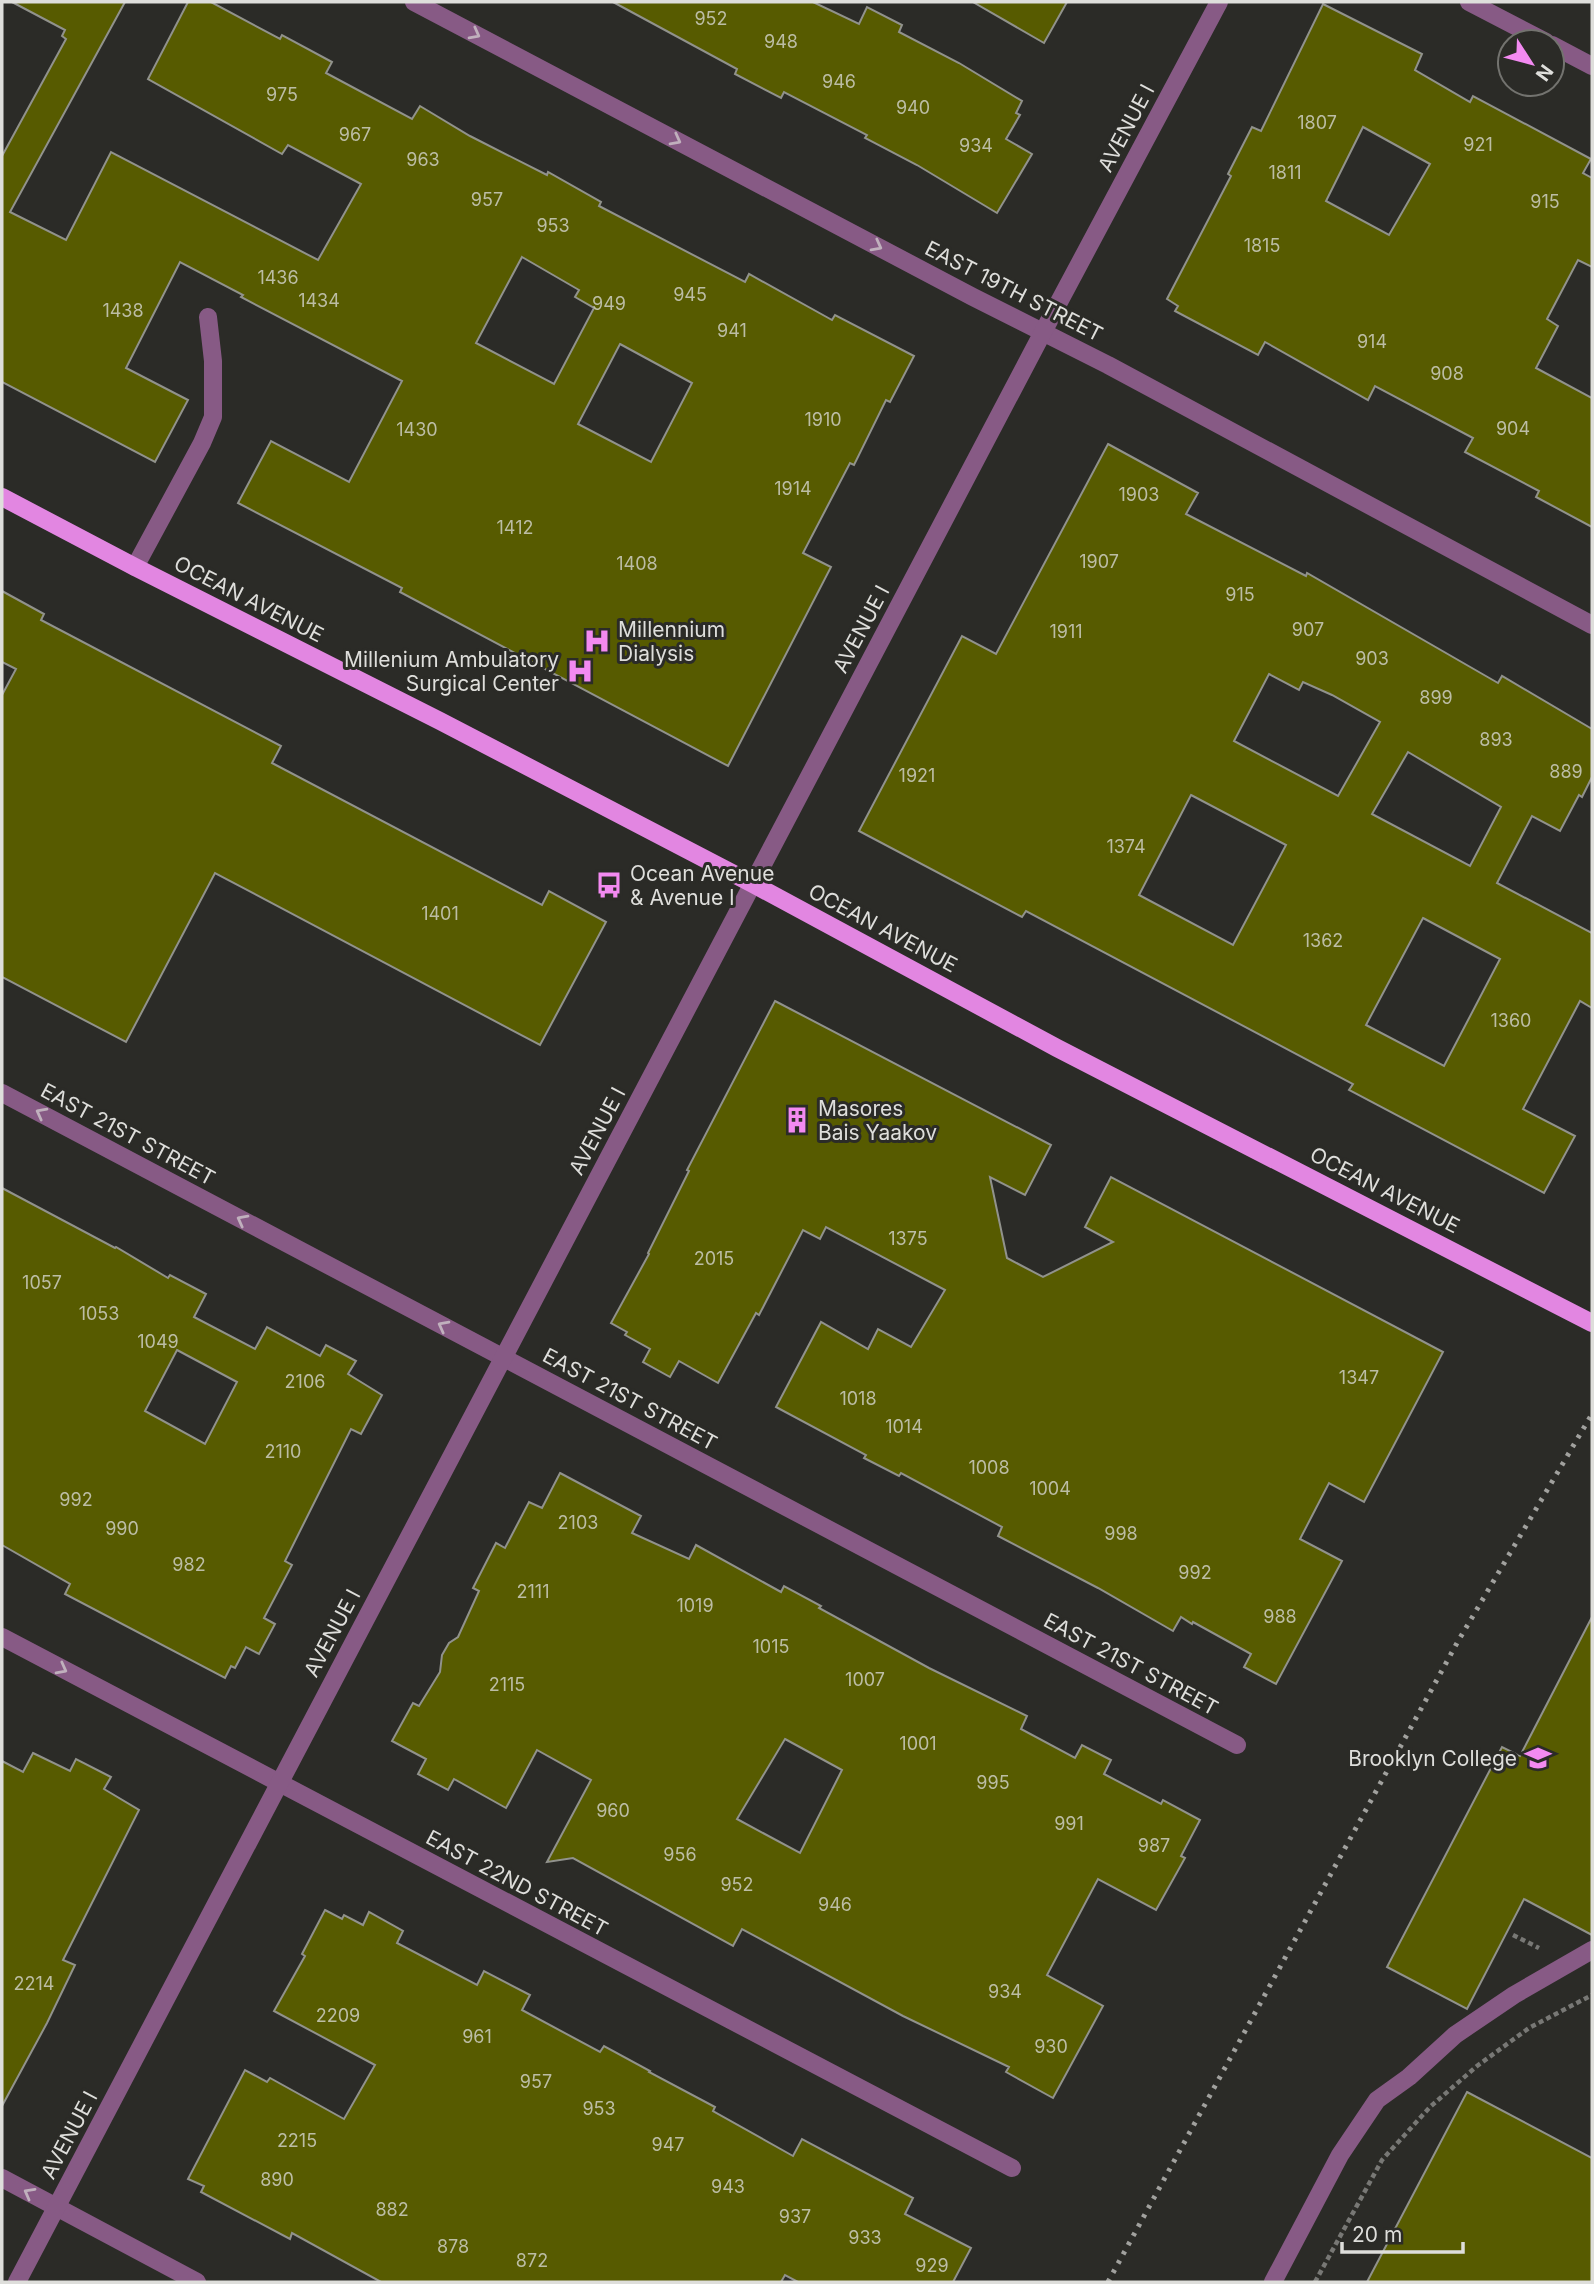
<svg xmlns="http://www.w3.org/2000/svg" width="1594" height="2284" font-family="Inter,sans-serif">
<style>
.building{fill:#575b00;stroke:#91928c;stroke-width:2;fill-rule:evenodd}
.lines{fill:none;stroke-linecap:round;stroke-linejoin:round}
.path{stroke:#787875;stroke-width:4.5;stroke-dasharray:5 3.5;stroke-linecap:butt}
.minor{stroke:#875a85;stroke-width:18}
.major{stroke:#e286e1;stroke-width:18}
.rail{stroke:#a1a19e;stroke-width:5;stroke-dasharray:3.5 7;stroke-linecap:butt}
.oneway{stroke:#c0b0bd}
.labels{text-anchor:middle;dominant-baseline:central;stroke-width:6;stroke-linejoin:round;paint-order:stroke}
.number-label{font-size:18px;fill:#bcbda4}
.street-label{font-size:21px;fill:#dededb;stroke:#2b2b27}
.poi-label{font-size:21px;fill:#dededb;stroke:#2b2b27;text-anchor:start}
</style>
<rect width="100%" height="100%" fill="#2b2b27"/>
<!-- building -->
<g class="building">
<path d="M12 2H125L10 212 66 240 111 152 318 260 361 184 288 145 282 154 148 79 188 2H211L280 39 282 35 332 62 326 73 412 119 420 106 470 136 547 175 548 172 601 202 599 206 745 282 749 274 832 320 835 315 914 356 890 402 886 400 854 465 850 463 803 553 831 567 728 766 400 592 402 588 238 503 271 441 349 482 402 381 241 297 243 295 180 262 126 368 188 400 155 462 2 382V156L66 39 62 36 65 30ZM522 257 579 290 575 297 594 308 554 384 476 343ZM620 344 692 383 651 462 578 424Z"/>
<path d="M613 2H813L859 24 867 7 902 25 899 32 959 63 1022 101 1016 113 1020 115 1006 139 1032 154 997 213 917 165 865 138 867 135 784 92 781 98 735 74 737 69Z"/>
<path d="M973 2H1067L1044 43Z"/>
<path d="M1323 4 1422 54 1415 70 1470 102 1473 96 1591 159 1583 173 1592 178V267L1578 260 1547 319 1558 326 1536 368 1592 398V527L1536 497 1539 491 1465 452 1473 438 1375 386 1368 400 1265 342 1258 355 1175 311 1178 306 1167 299 1231 176 1228 174 1252 127 1261 131ZM1363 127 1430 164 1389 235 1326 201Z"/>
<path d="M1108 444 1198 493 1186 514 1306 576 1307 573 1498 683 1502 676 1592 729V777L1582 797 1579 795 1560 831 1532 816 1497 883 1592 933V1008L1580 1001 1523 1109 1575 1136 1544 1193 1349 1090 1353 1084 1026 911 1022 917 859 831 962 636 996 654ZM1269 674 1299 690 1303 682 1332 695 1380 722 1338 796 1234 741ZM1408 752 1501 807 1470 866 1372 814ZM1191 795 1286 845 1233 945 1139 895ZM1423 918 1500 959 1444 1066 1366 1025Z"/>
<path d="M2 591 44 614 41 620 281 746 272 763 542 905 549 891 606 922 540 1045 215 873 126 1042 2 977V695L16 669 2 662Z"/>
<path d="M775 1001 1051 1145 1025 1195 990 1177 1007 1258 1043 1277 1113 1242 1085 1227 1111 1177 1443 1352 1364 1502 1329 1483 1300 1539 1342 1561 1276 1684 1244 1667 1251 1654 1193 1622 1192 1624 1181 1617 1173 1631 1098 1588 998 1536 1002 1527 901 1473 899 1476 864 1458 866 1455 776 1407 821 1322 868 1349 878 1329 911 1347 945 1290 826 1227 820 1239 803 1230 759 1315 756 1313 718 1383 679 1361 670 1377 643 1362 650 1349 625 1335 627 1332 611 1323 649 1254 648 1253 689 1171 687 1170Z"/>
<path d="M2 1188 115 1248 116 1247 168 1278 170 1275 206 1294 194 1317 255 1349 267 1327 320 1356 326 1345 356 1361 348 1374 382 1395 361 1434 351 1429 285 1561 292 1565 264 1618 275 1624 259 1654 246 1647 235 1668 231 1666 225 1678 65 1594 70 1584 2 1545ZM177 1350 237 1382 205 1444 145 1411Z"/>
<path d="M560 1473 641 1516 632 1533 689 1559 696 1545 781 1592 784 1586 821 1606 819 1608 929 1668 1027 1716 1021 1729 1075 1758 1082 1745 1111 1760 1104 1774 1161 1804 1163 1800 1200 1820 1181 1856 1185 1858 1156 1910 1098 1879 1047 1975 1103 2006 1053 2098 1006 2072 1009 2067 903 2016 742 1929 733 1946 573 1858 547 1862 591 1780 537 1750 506 1808 454 1779 448 1790 418 1774 426 1759 392 1741 413 1703 419 1706 440 1672 442 1655 449 1643 458 1637 479 1591 473 1588 496 1543 505 1548 529 1502 542 1508ZM785 1739 842 1770 800 1853 737 1819Z"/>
<path d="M1592 1617V1935L1524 1899 1467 2009 1387 1967 1502 1747 1520 1756Z"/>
<path d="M33 1753 70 1771 76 1759 111 1777 104 1789 139 1810 63 1960 75 1965 47 2023 2 2106V1761L23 1772Z"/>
<path d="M325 1910 342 1919 344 1915 363 1925 369 1912 403 1931 397 1943 477 1985 484 1971 530 1995 522 2010 600 2052 604 2046 650 2071 649 2072 715 2107 713 2111 793 2156 802 2139 913 2198 905 2214 971 2248 953 2282H798L785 2275 781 2282H381L292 2233 290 2239 201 2192 204 2186 188 2179 245 2070 267 2082 270 2078 344 2119 375 2065 274 2011 305 1956 302 1954Z"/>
<path d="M1467 2092 1592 2158V2282H1367Z"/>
</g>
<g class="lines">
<!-- path -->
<g class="path">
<path d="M1513 1935 1539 1948"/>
<path d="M1315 2282 1382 2160 1430 2107 1477 2066 1529 2028 1592 1995"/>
</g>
<!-- minor -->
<g class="minor">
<path d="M414 2 973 297 1108 365 1592 625"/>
<path d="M1469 2 1546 42"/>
<path d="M1552 45 1592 66"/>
<path d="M135 567 202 443 213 417V361L208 317"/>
<path d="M2 1093 1237 1745"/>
<path d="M2 1637 1012 2168"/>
<path d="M2 2178 197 2282"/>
<path d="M17 2282 1043 332 1219 2"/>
<path d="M1273 2282 1340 2155 1377 2100 1409 2077 1455 2035 1514 1995 1592 1950"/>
</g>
<!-- major -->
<path class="major" d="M2 497 135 567 440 721 753 884 1057 1048 1592 1323"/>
<!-- rail -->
<path class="rail" d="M1108 2282 1457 1643 1592 1414"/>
</g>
<!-- one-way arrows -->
<defs><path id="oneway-chevron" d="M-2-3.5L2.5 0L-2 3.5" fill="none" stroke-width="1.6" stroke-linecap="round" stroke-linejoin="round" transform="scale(1.75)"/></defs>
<g class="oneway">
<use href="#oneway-chevron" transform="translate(475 34) rotate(28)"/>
<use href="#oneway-chevron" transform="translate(676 140) rotate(28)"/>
<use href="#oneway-chevron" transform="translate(877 246) rotate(28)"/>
<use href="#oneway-chevron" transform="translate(41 1113) rotate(-152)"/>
<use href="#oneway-chevron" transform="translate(242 1220) rotate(-152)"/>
<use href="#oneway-chevron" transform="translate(443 1326) rotate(-152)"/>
<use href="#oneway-chevron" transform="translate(62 1669) rotate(28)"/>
<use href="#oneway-chevron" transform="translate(29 2193) rotate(-151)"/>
</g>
<!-- icons -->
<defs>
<g id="hospital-bare" transform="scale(2.1)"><path d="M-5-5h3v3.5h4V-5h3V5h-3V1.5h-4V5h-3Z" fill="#f38af1" stroke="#2b2b27" stroke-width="2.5" paint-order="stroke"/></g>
<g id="bus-bare" transform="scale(2.1)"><path d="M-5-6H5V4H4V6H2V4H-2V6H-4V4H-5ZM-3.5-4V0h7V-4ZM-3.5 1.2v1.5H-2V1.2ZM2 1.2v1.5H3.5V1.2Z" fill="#f38af1" stroke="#2b2b27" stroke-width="2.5" paint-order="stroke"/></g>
<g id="building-bare" transform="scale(2.1)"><path d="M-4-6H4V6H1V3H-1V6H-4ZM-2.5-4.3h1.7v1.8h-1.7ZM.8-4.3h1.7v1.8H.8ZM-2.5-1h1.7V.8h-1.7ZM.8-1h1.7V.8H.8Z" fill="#f38af1" stroke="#2b2b27" stroke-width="2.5" paint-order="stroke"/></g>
<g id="university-bare" transform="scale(2.1)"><path d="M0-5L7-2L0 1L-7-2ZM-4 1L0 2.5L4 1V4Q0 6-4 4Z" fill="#f38af1" stroke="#2b2b27" stroke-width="2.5" paint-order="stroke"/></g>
</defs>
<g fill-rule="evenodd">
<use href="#hospital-bare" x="597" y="641"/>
<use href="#hospital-bare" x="580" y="671"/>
<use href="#bus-bare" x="609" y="885"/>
<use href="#building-bare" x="797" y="1120"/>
<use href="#university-bare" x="1538" y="1758"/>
</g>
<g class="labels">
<!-- number labels -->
<g class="number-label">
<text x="711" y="18">952</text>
<text x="781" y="41">948</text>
<text x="839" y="81">946</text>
<text x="282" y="94">975</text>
<text x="913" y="107">940</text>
<text x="1317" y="122">1807</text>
<text x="355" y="134">967</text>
<text x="1478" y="144">921</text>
<text x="976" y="145">934</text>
<text x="423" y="159">963</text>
<text x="1285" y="172">1811</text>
<text x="487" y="199">957</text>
<text x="1545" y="201">915</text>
<text x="553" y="225">953</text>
<text x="1262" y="245">1815</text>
<text x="278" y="277">1436</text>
<text x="690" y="294">945</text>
<text x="319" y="300">1434</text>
<text x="609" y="303">949</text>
<text x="123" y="310">1438</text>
<text x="732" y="330">941</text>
<text x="1372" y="341">914</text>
<text x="1447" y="373">908</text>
<text x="823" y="419">1910</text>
<text x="1513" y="428">904</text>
<text x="417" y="429">1430</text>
<text x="793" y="488">1914</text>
<text x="1139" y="494">1903</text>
<text x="515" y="527">1412</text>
<text x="1099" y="561">1907</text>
<text x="637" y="563">1408</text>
<text x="1240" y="594">915</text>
<text x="1308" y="629">907</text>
<text x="1066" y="631">1911</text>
<text x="1372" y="658">903</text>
<text x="1436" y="697">899</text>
<text x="1496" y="739">893</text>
<text x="1566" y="771">889</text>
<text x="917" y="775">1921</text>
<text x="1126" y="846">1374</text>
<text x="440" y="913">1401</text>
<text x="1323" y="940">1362</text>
<text x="1511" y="1020">1360</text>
<text x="908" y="1238">1375</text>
<text x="714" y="1258">2015</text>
<text x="42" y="1282">1057</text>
<text x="99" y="1313">1053</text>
<text x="158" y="1341">1049</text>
<text x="1359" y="1377">1347</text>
<text x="305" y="1381">2106</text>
<text x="858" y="1398">1018</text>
<text x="904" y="1426">1014</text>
<text x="283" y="1451">2110</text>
<text x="989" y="1467">1008</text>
<text x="1050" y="1488">1004</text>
<text x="76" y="1499">992</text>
<text x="578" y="1522">2103</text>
<text x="122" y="1528">990</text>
<text x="1121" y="1533">998</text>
<text x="189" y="1564">982</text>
<text x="1195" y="1572">992</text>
<text x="533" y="1591">2111</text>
<text x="695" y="1605">1019</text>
<text x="1280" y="1616">988</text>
<text x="771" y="1646">1015</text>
<text x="865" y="1679">1007</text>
<text x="507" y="1684">2115</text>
<text x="918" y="1743">1001</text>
<text x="993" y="1782">995</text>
<text x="613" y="1810">960</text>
<text x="1069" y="1823">991</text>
<text x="1154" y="1845">987</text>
<text x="680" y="1854">956</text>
<text x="737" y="1884">952</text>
<text x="835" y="1904">946</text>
<text x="34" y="1983">2214</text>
<text x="1005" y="1991">934</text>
<text x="338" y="2015">2209</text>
<text x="477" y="2036">961</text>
<text x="1051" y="2046">930</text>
<text x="536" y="2081">957</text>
<text x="599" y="2108">953</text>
<text x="297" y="2140">2215</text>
<text x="668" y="2144">947</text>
<text x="277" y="2179">890</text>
<text x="728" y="2186">943</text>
<text x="392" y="2209">882</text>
<text x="795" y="2216">937</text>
<text x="865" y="2237">933</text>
<text x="453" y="2246">878</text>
<text x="532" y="2260">872</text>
<text x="932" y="2265">929</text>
</g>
<!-- street labels -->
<g class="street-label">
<text transform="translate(1126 128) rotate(-62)">AVENUE I</text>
<text transform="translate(1014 291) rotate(27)">EAST 19TH STREET</text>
<text transform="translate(249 599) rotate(27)">OCEAN AVENUE</text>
<text transform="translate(861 629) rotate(-62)">AVENUE I</text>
<text transform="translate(883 928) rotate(28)">OCEAN AVENUE</text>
<text transform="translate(597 1131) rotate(-62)">AVENUE I</text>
<text transform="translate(128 1134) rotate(28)">EAST 21ST STREET</text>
<text transform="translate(1385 1190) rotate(27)">OCEAN AVENUE</text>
<text transform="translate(630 1399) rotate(28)">EAST 21ST STREET</text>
<text transform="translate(332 1633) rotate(-62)">AVENUE I</text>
<text transform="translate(1131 1664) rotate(28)">EAST 21ST STREET</text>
<text transform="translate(517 1883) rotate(28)">EAST 22ND STREET</text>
<text transform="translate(69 2135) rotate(-62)">AVENUE I</text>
</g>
<!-- poi labels -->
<g class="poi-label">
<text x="618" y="629">Millennium<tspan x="618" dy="24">Dialysis</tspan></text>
<text x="559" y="659" text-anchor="end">Millenium Ambulatory<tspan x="559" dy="24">Surgical Center</tspan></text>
<text x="630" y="873">Ocean Avenue<tspan x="630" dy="24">&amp; Avenue I</tspan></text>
<text x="818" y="1108">Masores<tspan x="818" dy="24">Bais Yaakov</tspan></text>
<text x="1517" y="1758" text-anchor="end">Brooklyn College</text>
</g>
</g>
<!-- border -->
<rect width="1594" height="2284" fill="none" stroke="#dededb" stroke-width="7"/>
<!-- north arrow -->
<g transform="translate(1531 63) rotate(126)"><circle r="33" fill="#2b2b27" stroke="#73736f" stroke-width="2"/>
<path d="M0-5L12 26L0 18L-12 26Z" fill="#f38af1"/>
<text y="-10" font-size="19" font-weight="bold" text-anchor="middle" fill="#dededb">N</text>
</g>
<!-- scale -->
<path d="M1342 2242v10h121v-10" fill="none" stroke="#dededb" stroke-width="3.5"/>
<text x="1352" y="2242" font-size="21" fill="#dededb" stroke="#2b2b27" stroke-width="5" paint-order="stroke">20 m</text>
</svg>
